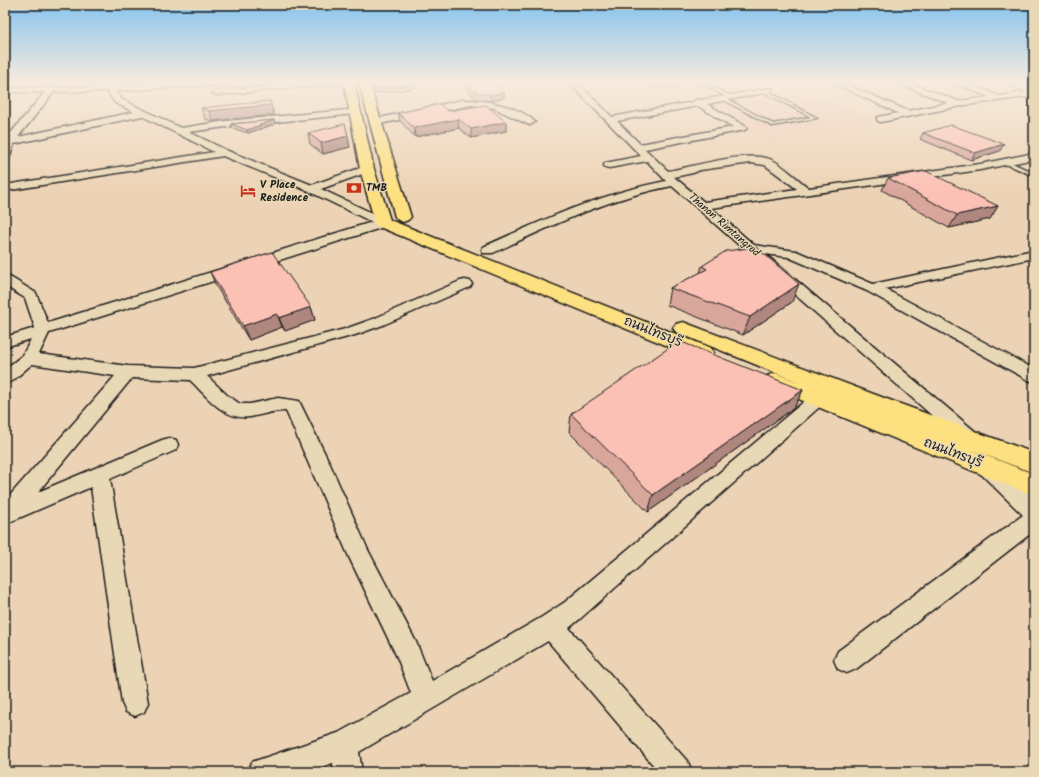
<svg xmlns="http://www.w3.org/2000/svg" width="1039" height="777" font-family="Kalam,'Playpen Sans Thai',sans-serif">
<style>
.built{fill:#eecab2}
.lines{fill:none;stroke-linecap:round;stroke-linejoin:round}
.service-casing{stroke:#1c1c1c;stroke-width:3}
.minor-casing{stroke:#1c1c1c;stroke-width:3}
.primary-casing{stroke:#1c1c1c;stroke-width:3}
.service{fill:#e9d8b5;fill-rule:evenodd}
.minor{fill:#e9d8b5;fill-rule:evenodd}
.primary{fill:#fde080;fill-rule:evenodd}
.wall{fill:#d9a69c;stroke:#1c1c1c}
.shaded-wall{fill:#b0877f;stroke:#1c1c1c}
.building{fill:#fcc1b5;stroke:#1c1c1c}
.labels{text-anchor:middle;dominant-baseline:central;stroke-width:3;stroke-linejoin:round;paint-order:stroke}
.far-poi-label{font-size:11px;font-weight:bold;fill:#1c1c1c;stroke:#e9d8b5;text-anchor:start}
.far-street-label{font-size:11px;fill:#1c1c1c;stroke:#e9d8b5}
.street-label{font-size:13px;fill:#1c1c1c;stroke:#e9d8b5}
</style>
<rect width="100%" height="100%" fill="#edd3b5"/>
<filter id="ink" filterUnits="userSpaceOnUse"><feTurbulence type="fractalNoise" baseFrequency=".025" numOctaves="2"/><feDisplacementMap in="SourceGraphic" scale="8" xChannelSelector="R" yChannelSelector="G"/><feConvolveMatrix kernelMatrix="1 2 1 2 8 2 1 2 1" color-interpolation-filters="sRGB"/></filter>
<g filter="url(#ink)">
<!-- built -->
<path class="built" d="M793 85 879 121 768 141 696 101Z"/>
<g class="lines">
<!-- service casing -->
<g class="service-casing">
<g id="service">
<path d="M414 82H418L419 84 410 88 368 93 366 92 409 86 415 84Z"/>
<path d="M697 82H703L733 97 730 98Z"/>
<path d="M764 90H766L817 118 772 126 720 98 723 97 773 124 811 117 764 92Z"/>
<path d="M1004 161H1008L1034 173V176L1004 163Z"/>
</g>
</g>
<!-- minor casing -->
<g class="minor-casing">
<g id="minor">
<path d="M105 82H113V86L183 82H234L230 84 115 91 121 99 181 128 226 121 358 109 359 111 358 113 355 114 226 127 189 132 228 151 312 185 363 167H371L372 169 371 171 321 189 387 220 389 223 387 226 49 333 39 354 128 366 194 368 345 329 373 319 460 281 465 280 470 281 472 284 470 287 383 325 355 335 207 376 227 395 240 404H250L278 398 299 401 329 462 368 550 416 642 432 681 542 617 565 602 812 395 818 393 824 395 827 399 824 403 581 618 569 628 688 762 692 772H659L548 641 359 752 362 772H334L333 763 305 772H248L252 762 338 733 411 693 397 657 349 557 286 411C274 410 263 415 250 417 224 421 206 395 190 380L132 378 38 492 162 440 169 438 176 440 178 445 176 450 110 479 148 703 144 712 135 716 126 712 122 703 91 487 5 524V501L115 376 32 364 11 382 5 384V369L23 355 31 339 5 347V337L35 328 25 298 5 286V276L10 277 36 293 48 323 372 222 308 191 223 156 5 191V185L214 152 142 116 14 144 10 156 5 159V140L45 92H5V88L105 87ZM107 91 115 103 134 112 18 137 54 92Z"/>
<path d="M307 82H341L337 84 216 95 212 93 216 91Z"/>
<path d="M568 82H577L612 117 693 102 697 99 700 100 772 88V92H769L707 104 745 126 747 128 745 130 645 149 668 171C693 167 749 149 772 160 783 165 798 180 809 188L980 164 1034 153V159L980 170 711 208 754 245 796 251 873 284 1034 250V258L885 289 1034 369V382L1028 380 867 291 788 257 765 254 977 433 979 438 977 443 970 445 963 443 672 186C608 198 551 226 493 253H483L482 250 483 247C543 220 602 193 666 181L647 161 609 168 605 167 604 165 605 163 641 156ZM698 106 733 127 640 144 617 121ZM751 163 765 165 797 189 704 202 674 177 693 173 700 170Z"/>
<path d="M830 82H841L908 111 948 103 895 82H907L958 101 989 97 952 82H964L999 96 1027 92 1002 82H1014L1034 89V96L966 105 881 122 878 121 877 119 878 117 898 113Z"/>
<path d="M462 100C483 99 520 106 535 122L530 125 527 124 494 108 471 105 375 125 370 122 375 119Z"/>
<path d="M988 460 995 462 1034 499V531L856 669 847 673 838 669 834 660 838 651 1023 515 981 474 978 468 981 462Z"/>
</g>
</g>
<!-- primary casing -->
<g class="primary-casing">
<g id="primary">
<path d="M344 82H354L374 169 390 220 711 348 714 353 711 358 704 360 697 358 377 226 375 223 360 169Z"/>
<path d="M359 82H369L411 217 408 220 403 222 398 220 395 217Z"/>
<path d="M683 322 884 398 1034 453V473L969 449 1034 474V496L767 386 764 381 767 376 775 373 803 384 676 332 673 328 676 324Z"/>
</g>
</g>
<!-- service -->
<use href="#service" class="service"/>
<!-- minor -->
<use href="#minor" class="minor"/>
<!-- primary -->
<use href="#primary" class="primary"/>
</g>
<!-- wall -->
<g class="wall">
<path d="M461 82H494L504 92V98L490 101 478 99 472 95Z"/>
<path d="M644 82H680L679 86 650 88Z"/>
<path d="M201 108 273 111 274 115 213 121 205 119Z"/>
<path d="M448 111 506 122V131L471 138 459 128 415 137 400 121 398 113Z"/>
<path d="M274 120 275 124 248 133 232 128 231 124Z"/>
<path d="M308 133 350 147 323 154 310 144Z"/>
<path d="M923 133 1000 151 971 160 920 139Z"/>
<path d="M888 178 998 206 990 219 949 228 882 190Z"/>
<path d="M702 266 792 302 743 335 667 305 670 288 700 273Z"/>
<path d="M210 272 311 307 315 320 285 331 282 327 249 340 216 286Z"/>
<path d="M803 390 794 408 648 512 569 432 571 414Z"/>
</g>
<!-- shaded-wall -->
<g class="shaded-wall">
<path d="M504 92V98L490 101V95Z"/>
<path d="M270 101 274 115 213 121 209 111Z"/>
<path d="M458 119 459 128 415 137 414 128Z"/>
<path d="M274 120 275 124 248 133 247 130Z"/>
<path d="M506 122V131L471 138V129Z"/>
<path d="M348 136 350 147 323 154 321 143Z"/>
<path d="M1004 144 1000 151 971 160 975 153Z"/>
<path d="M998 206 990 219 949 228 957 215Z"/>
<path d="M799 284 792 302 743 335 750 317Z"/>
<path d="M311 307 315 320 285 331 279 318Z"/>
<path d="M277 314 282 327 249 340 243 326Z"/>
<path d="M803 390 794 408 648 512 653 495Z"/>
</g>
<!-- building -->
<g class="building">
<path d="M466 82H494L504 92 490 95 478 93 471 89Z"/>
<path d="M270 101 271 105 209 111 201 108Z"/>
<path d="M440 104 448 111 486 105 506 122 471 129 458 119 414 128 398 113Z"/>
<path d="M274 120 247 130 231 124Z"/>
<path d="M345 124 348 136 321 143 308 133Z"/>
<path d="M951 125 1004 144 975 153 923 133Z"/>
<path d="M926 171 998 206 957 215 888 178Z"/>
<path d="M756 247 799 284 750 317 670 288 707 269 702 266 726 251Z"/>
<path d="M272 252 311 307 279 318 277 314 243 326 210 272Z"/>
<path d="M679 341 803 390 653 495 571 414Z"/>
</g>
</g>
<!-- sky -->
<linearGradient id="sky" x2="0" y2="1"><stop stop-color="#86c4ee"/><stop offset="0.43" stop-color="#f7ebde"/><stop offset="1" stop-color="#f7ebde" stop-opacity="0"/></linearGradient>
<rect width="1039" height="191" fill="url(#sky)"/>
<!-- icons -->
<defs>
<g id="bank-bare" transform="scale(1.2)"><path d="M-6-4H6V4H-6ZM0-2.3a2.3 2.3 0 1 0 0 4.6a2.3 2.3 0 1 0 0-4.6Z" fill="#c8321e" stroke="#e9d8b5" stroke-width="2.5" paint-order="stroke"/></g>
<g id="hotel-bare" transform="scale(1.2)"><path d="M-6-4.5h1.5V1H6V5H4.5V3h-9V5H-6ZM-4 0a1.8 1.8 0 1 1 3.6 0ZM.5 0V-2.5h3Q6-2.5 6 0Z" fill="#c8321e" stroke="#e9d8b5" stroke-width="2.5" paint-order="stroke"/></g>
</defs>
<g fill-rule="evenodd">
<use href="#bank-bare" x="354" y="188"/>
<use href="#hotel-bare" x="248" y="191"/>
</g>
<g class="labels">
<!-- far-poi labels -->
<g class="far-poi-label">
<text x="260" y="185">V Place<tspan x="260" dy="13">Residence</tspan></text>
<text x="366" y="188">TMB</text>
</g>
<!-- far-street labels -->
<g class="far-street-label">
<text transform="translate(724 225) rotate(41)">Thanon Rimtangrod</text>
</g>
<!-- street labels -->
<g class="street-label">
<text transform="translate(653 332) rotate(22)">ถนนไทรบุรี</text>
<text transform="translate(953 453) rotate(21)">ถนนไทรบุรี</text>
</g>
</g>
<!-- margin -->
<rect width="1039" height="777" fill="none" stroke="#e9d8b5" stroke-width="20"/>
<rect x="10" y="10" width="1019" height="757" fill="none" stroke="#1c1c1c" stroke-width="1.5" filter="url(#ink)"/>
</svg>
